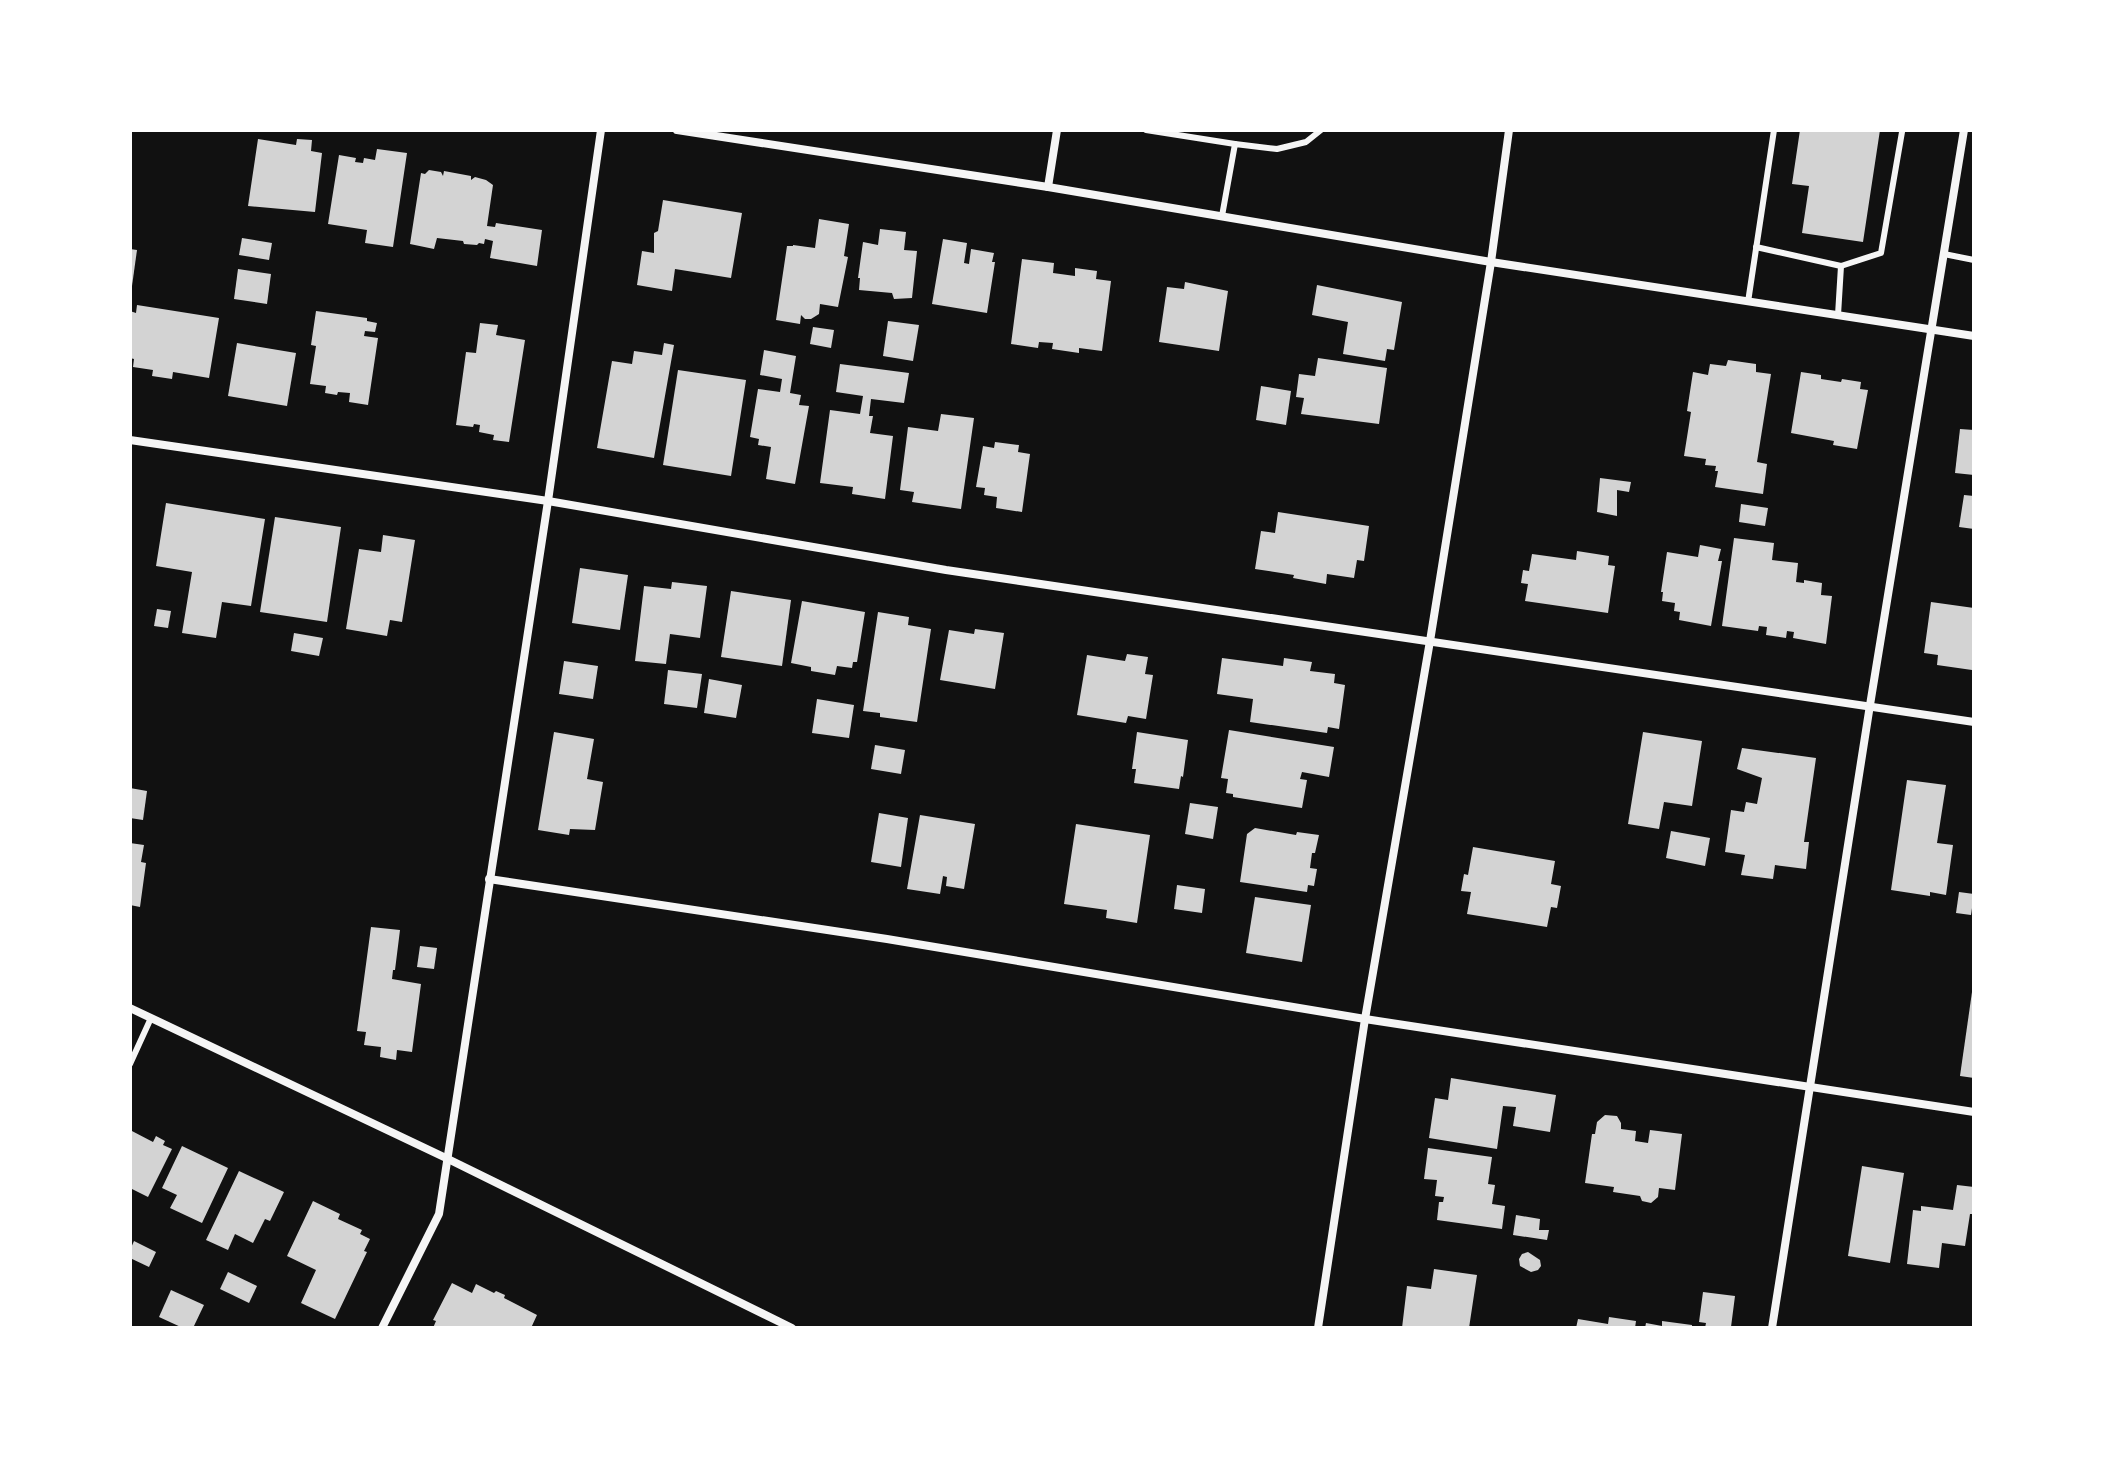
<svg xmlns="http://www.w3.org/2000/svg" width="2104" height="1458" font-family="'Source Sans 3',sans-serif">
<style>
.building{fill:#d3d3d3}
.lines{fill:none;stroke-linecap:round;stroke-linejoin:round}
.service{stroke:#f5f5f5;stroke-width:6}
.minor{stroke:#f5f5f5;stroke-width:8}
</style>
<rect width="100%" height="100%" fill="#111"/>
<!-- building -->
<g class="building">
<path d="M1800 130H1880L1863 242 1802 233 1809 186 1792 184Z"/>
<path d="M258 139 296 145 297 139 312 140 311 151 322 153 315 212 248 206Z"/>
<path d="M377 149 407 153 393 247 365 243 367 230 328 224 339 155 356 158 355 162 363 163 364 158 375 160Z"/>
<path d="M429 170 441 172 443 176 444 171 471 176V180L475 177 486 180 493 185 487 226 495 227 496 223 542 230 537 266 490 258 493 241 485 239 484 244 479 243 477 245 464 244 463 241 437 238 434 249 410 244 421 173 425 174Z"/>
<path d="M663 200 742 213 731 278 675 269 672 291 637 285 642 251 654 253V233L658 231Z"/>
<path d="M819 219 849 224 844 256 848 257 838 307 820 304 819 314 811 319H805L801 315 800 324 776 320 787 246H793V245L815 248Z"/>
<path d="M880 229 906 232 904 250 917 251 912 298 894 299 892 293 859 290 860 278H858L863 242 878 245Z"/>
<path d="M242 238 272 243 269 260 239 255Z"/>
<path d="M943 239 967 243 964 263 969 264 971 249 994 253 992 262H995L987 313 932 304Z"/>
<path d="M130 249 137 250 132 286H130Z"/>
<path d="M1022 259 1054 263 1053 273 1075 276V268L1097 271 1096 279 1111 281 1102 351 1079 348V353L1052 349 1053 343 1039 342 1038 348 1011 344Z"/>
<path d="M238 269 271 274 267 304 234 299Z"/>
<path d="M1185 282 1228 291 1219 351 1159 342 1167 287 1184 289Z"/>
<path d="M1317 285 1402 302 1394 350 1387 349 1385 361 1343 354 1348 322 1312 315Z"/>
<path d="M137 305 219 318 209 378 173 372 172 379 152 376 153 370 133 367 134 359 130 358V311L136 313Z"/>
<path d="M316 311 367 318V321L377 323 375 332 365 331 364 336 378 338 368 405 349 402 350 393 338 392 337 395 325 393 326 386 310 384 316 346 311 345Z"/>
<path d="M888 321 919 325 913 361 883 356Z"/>
<path d="M480 323 498 325 496 335 525 340 509 442 493 440 494 435 479 432 480 425 474 424 473 427 456 425 466 352 476 353Z"/>
<path d="M813 327 834 330 831 348 810 344Z"/>
<path d="M237 343 296 353 287 406 228 396Z"/>
<path d="M664 343 674 345 654 458 597 448 612 361 632 364 634 351 662 355Z"/>
<path d="M764 350 796 356 790 393 801 395 799 405 809 406 795 484 766 479 771 447 758 445 759 439 750 437 758 389 780 392 782 379 760 375Z"/>
<path d="M1318 358 1387 368 1379 424 1301 414 1304 398 1296 397 1299 374 1315 376Z"/>
<path d="M1728 360 1756 364V372L1771 374 1757 462 1767 464 1763 494 1715 487 1718 471H1715L1716 466 1705 465 1706 459 1684 456 1691 412 1687 411 1693 372 1708 375 1710 364 1726 366Z"/>
<path d="M840 364 909 373 904 403 871 399 869 416H873L870 433 893 436 885 499 852 494 853 487 820 483 830 410 860 414 863 396 836 392Z"/>
<path d="M678 370 746 380 731 476 663 465Z"/>
<path d="M1801 372 1821 375V379L1841 382 1842 379 1861 382 1860 389 1868 390 1857 449 1833 445 1834 441 1791 433Z"/>
<path d="M1261 386 1291 391 1286 425 1256 420Z"/>
<path d="M941 414 974 418 961 509 912 502 914 492 900 490 908 427 938 431Z"/>
<path d="M1960 429 1974 430V475L1955 473Z"/>
<path d="M995 442 1019 445 1018 452 1030 454 1022 512 996 508 997 497 984 495 985 488 976 487 983 446 994 448Z"/>
<path d="M1600 478 1631 482 1629 492 1617 490V516L1597 512Z"/>
<path d="M1964 495 1974 496V529L1959 527Z"/>
<path d="M166 503 265 519 251 606 222 602 216 638 182 633 192 572 156 566Z"/>
<path d="M1741 504 1768 508 1765 526 1739 522Z"/>
<path d="M1278 512 1369 526 1364 561 1357 560 1354 578 1327 574 1326 584 1293 578 1294 575 1255 569 1261 531 1275 533Z"/>
<path d="M275 517 341 527 327 622 260 612Z"/>
<path d="M383 535 415 540 402 622 390 620 387 636 346 629 359 549 381 552Z"/>
<path d="M1734 538 1774 543 1772 560 1798 563 1796 582 1804 583V580L1822 583 1821 595 1832 596 1826 644 1793 638 1794 632 1787 631 1786 638 1766 635 1767 627 1759 626 1758 631 1722 626Z"/>
<path d="M1700 545 1721 549 1718 561H1722L1711 626 1679 620 1680 612 1674 611 1675 603 1662 601 1663 592H1661L1667 552 1698 557Z"/>
<path d="M1577 551 1609 556 1608 565 1615 566 1608 613 1525 601 1528 584 1521 583 1523 570 1529 571 1532 554 1576 560Z"/>
<path d="M580 568 628 575 620 630 572 623Z"/>
<path d="M672 582 707 586 700 638 670 634 666 664 635 661 644 586 671 589Z"/>
<path d="M731 591 791 600 782 666 721 657Z"/>
<path d="M802 601 865 612 857 662H853L852 668 837 666 835 675 811 671V667L791 663Z"/>
<path d="M1931 602 1974 608V661L1972 670 1937 665 1938 655 1924 653Z"/>
<path d="M157 609 171 611 168 628 154 626Z"/>
<path d="M878 612 909 617 908 625 931 629 917 722 880 717V713L863 711Z"/>
<path d="M975 629 1004 633 995 689 940 680 949 630 974 634Z"/>
<path d="M294 633 323 638 319 656 291 651Z"/>
<path d="M1127 654 1148 657 1145 674 1153 675 1146 719 1128 716 1126 723 1077 715 1087 655 1125 661Z"/>
<path d="M1222 658 1283 666 1284 658 1312 662 1310 671 1335 674 1334 683 1345 685 1339 729 1328 727 1327 733 1250 722 1253 699 1217 694Z"/>
<path d="M564 661 598 666 593 699 559 694Z"/>
<path d="M668 670 702 674 697 708 664 704Z"/>
<path d="M709 679 742 685 736 718 704 713Z"/>
<path d="M817 699 854 705 849 738 812 733Z"/>
<path d="M1229 730 1334 747 1329 777 1302 772 1300 779 1307 780 1302 808 1233 797V794L1226 793 1228 779 1221 778Z"/>
<path d="M554 732 594 739 587 779 603 782 595 830 570 829 569 835 538 830Z"/>
<path d="M1137 732 1188 740 1183 777 1181 776 1179 789 1134 783 1136 769H1132Z"/>
<path d="M1643 732 1702 741 1692 806 1664 802 1659 829 1628 824Z"/>
<path d="M875 745 905 750 901 774 871 769Z"/>
<path d="M1742 748 1816 758 1804 842H1809L1806 869 1775 865 1773 879 1741 875 1745 855 1725 852 1731 810 1744 812 1746 802 1757 804 1762 778 1737 769Z"/>
<path d="M1907 780 1946 785 1937 843 1953 845 1946 895 1930 892V896L1891 890Z"/>
<path d="M130 788 147 791 143 820 130 818Z"/>
<path d="M1190 803 1218 807 1213 839 1185 834Z"/>
<path d="M879 813 908 818 901 867 871 862Z"/>
<path d="M920 815 975 824 964 889 946 886 947 877 943 876 940 894 907 889Z"/>
<path d="M1076 824 1150 835 1137 923 1106 918 1107 910 1064 904Z"/>
<path d="M1255 828 1296 835 1297 832 1319 835 1315 853H1312L1310 868 1317 869 1314 886 1308 885 1307 892 1240 882 1247 834Z"/>
<path d="M1671 831 1710 838 1705 866 1666 858Z"/>
<path d="M130 843 144 845 141 862 146 863 140 907 130 905Z"/>
<path d="M1473 847 1555 861 1551 884 1561 886 1557 908 1551 907 1547 927 1467 914 1471 892 1461 891 1464 874 1468 875Z"/>
<path d="M1177 885 1205 889 1202 913 1174 909Z"/>
<path d="M1959 892 1974 894 1971 915 1956 913Z"/>
<path d="M1255 897 1311 905 1302 962 1246 953Z"/>
<path d="M371 927 400 930 395 970H393L392 979 421 984 412 1052 397 1050 396 1060 380 1057 381 1047 364 1045 366 1032 357 1031Z"/>
<path d="M420 946 437 948 434 969 417 967Z"/>
<path d="M1972 992H1974V1078L1960 1076Z"/>
<path d="M1451 1078 1556 1095 1550 1132 1513 1126 1516 1107 1503 1106 1497 1149 1429 1138 1435 1098 1448 1100Z"/>
<path d="M1605 1115 1617 1116 1621 1123V1129L1636 1131 1635 1141 1648 1143 1650 1130 1682 1134 1675 1190 1659 1188 1658 1197 1651 1203 1642 1201 1640 1196 1613 1192 1614 1187 1585 1183 1592 1134H1595L1597 1122Z"/>
<path d="M130 1130 153 1142 156 1136 165 1141 163 1145 172 1149 148 1197 130 1188Z"/>
<path d="M182 1146 228 1168 202 1223 170 1208 177 1195 162 1188Z"/>
<path d="M1428 1148 1492 1157 1488 1184 1495 1185 1492 1204 1505 1206 1502 1229 1437 1220 1439 1202H1443L1444 1197 1435 1196 1437 1180 1424 1179Z"/>
<path d="M1862 1166 1904 1173 1890 1263 1848 1256Z"/>
<path d="M239 1171 284 1192 270 1221 265 1219 253 1243 235 1234 228 1250 206 1240Z"/>
<path d="M1957 1185 1974 1187V1214H1970L1965 1246 1942 1243 1939 1268 1907 1264 1913 1210 1921 1211V1206L1953 1210Z"/>
<path d="M313 1201 340 1214 338 1219 362 1230 360 1234 370 1239 364 1251 367 1252 335 1319 301 1303 316 1270 287 1256Z"/>
<path d="M1516 1215 1540 1219 1539 1230H1549L1547 1240 1513 1235Z"/>
<path d="M134 1241 156 1252 149 1267 130 1258V1250Z"/>
<path d="M1528 1252 1540 1260 1541 1266 1538 1270 1531 1272 1520 1266 1519 1259 1522 1254Z"/>
<path d="M1434 1269 1477 1275 1469 1328H1402L1407 1286 1431 1289Z"/>
<path d="M228 1272 257 1286 249 1303 220 1289Z"/>
<path d="M452 1283 472 1293 476 1284 494 1293 496 1291 505 1295 504 1298 537 1315 531 1328H433L436 1321 433 1320Z"/>
<path d="M171 1290 204 1305 193 1328H183L159 1317Z"/>
<path d="M1703 1292 1735 1296 1731 1327 1724 1326V1328H1705L1706 1323 1699 1322Z"/>
<path d="M1609 1317 1636 1321 1635 1328H1576L1578 1319 1608 1324Z"/>
<path d="M1662 1321 1692 1325V1328H1645L1646 1323 1662 1326Z"/>
</g>
<g class="lines">
<!-- service -->
<g class="service">
<path d="M1146 130 1235 144"/>
<path d="M1222 216 1235 144 1277 149 1306 142 1321 130"/>
<path d="M1756 247 1841 266 1881 253 1902 132"/>
<path d="M1944 254 1974 260"/>
<path d="M1748 302 1774 130"/>
<path d="M1838 315 1841 266"/>
<path d="M130 1064 151 1018"/>
</g>
<!-- minor -->
<g class="minor">
<path d="M677 130 1048 187 1491 262 1974 336"/>
<path d="M1048 187 1057 130"/>
<path d="M130 440 548 501 946 570 1974 722"/>
<path d="M489 879 887 939 1365 1019 1974 1112"/>
<path d="M130 1008 446 1158 792 1328"/>
<path d="M382 1328 439 1214 548 501 601 130"/>
<path d="M1318 1328 1365 1019 1430 641 1491 262 1509 130"/>
<path d="M1772 1328 1870 705 1964 130"/>
</g>
</g>
<!-- border -->
<rect width="2104" height="1458" fill="none" stroke="#ffffff" stroke-width="264"/>
</svg>
